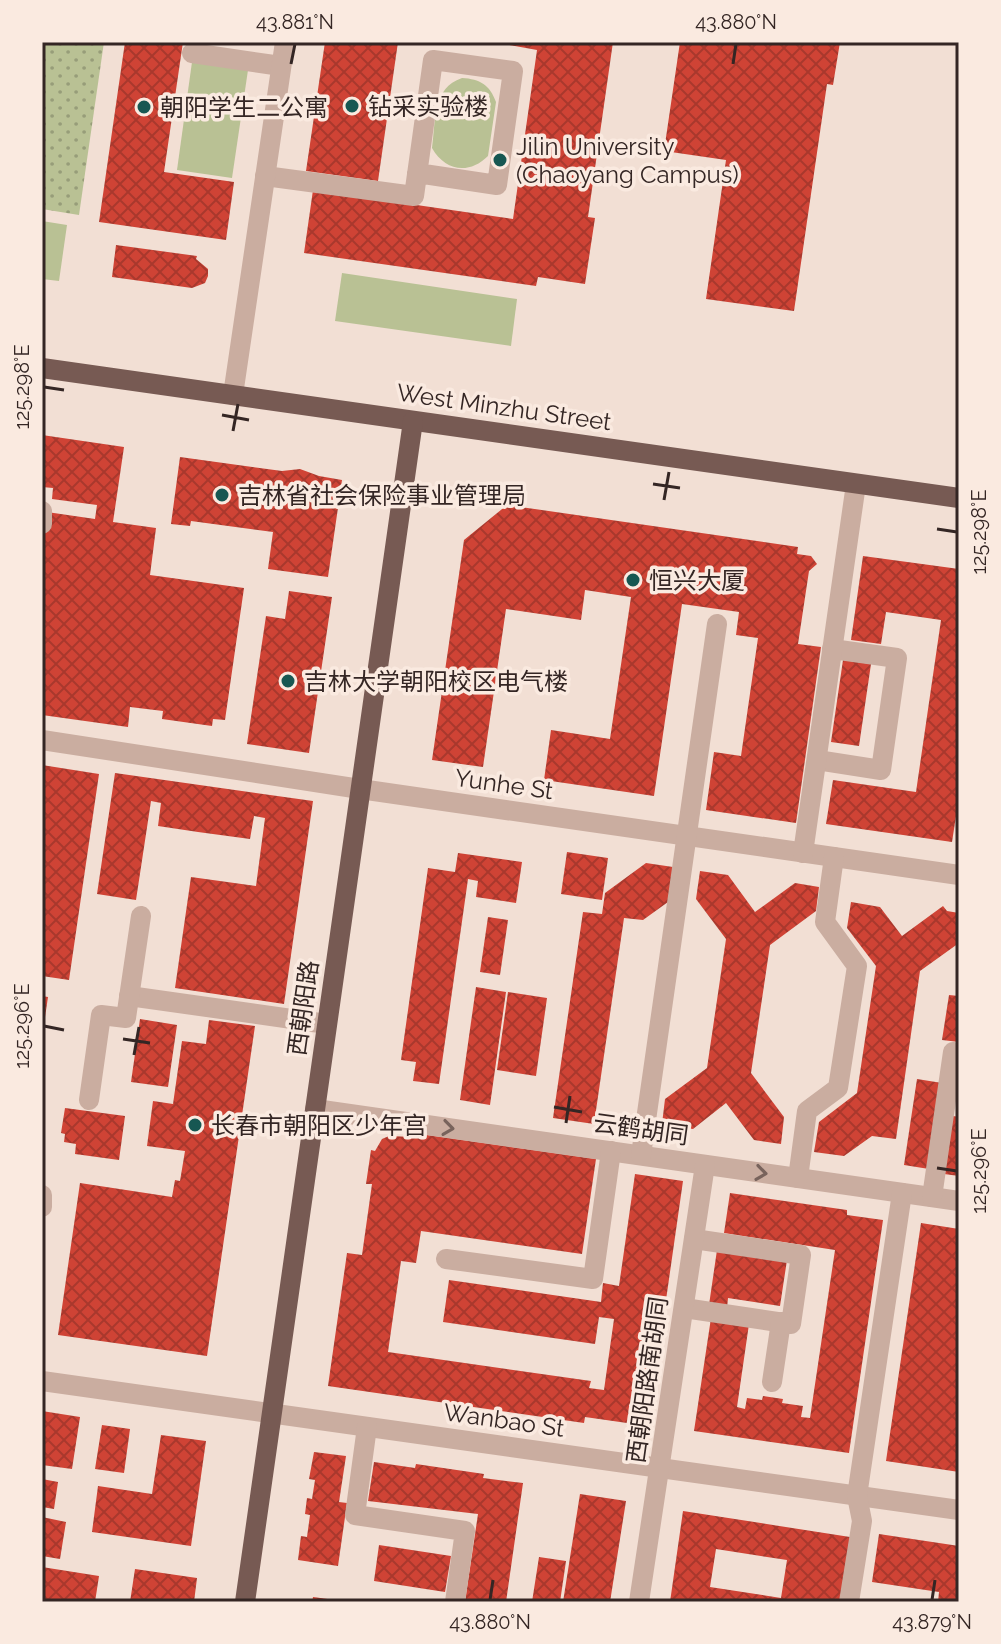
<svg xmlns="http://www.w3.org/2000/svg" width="1001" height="1644" font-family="Raleway,'Noto Sans SC',sans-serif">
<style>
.grass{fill:#b9c194}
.park{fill:url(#park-dots)}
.building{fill:url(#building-cross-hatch);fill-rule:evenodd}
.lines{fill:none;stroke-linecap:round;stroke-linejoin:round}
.minor{stroke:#caada0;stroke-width:20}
.major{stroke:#775a53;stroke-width:20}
.oneway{stroke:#78635c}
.ticks{fill:none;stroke:#342624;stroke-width:3}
.poi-dot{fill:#175752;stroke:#faeae0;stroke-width:3}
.labels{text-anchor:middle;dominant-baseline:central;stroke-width:7;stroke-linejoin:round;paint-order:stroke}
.poi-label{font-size:24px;fill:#342624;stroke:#faeae0;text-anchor:start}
.street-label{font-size:24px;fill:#342624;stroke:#faeae0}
.neatline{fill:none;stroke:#342624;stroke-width:3}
.ticks-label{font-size:20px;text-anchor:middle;fill:#342624}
</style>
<defs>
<pattern id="park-dots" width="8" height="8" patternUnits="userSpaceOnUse" patternTransform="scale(2)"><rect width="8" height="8" fill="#b9c194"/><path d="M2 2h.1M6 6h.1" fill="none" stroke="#979d79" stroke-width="1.8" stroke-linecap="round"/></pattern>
<pattern id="building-cross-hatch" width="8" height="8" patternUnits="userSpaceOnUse" patternTransform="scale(2)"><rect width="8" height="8" fill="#cf4335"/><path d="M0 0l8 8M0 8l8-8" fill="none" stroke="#a9382d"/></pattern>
</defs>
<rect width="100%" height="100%" fill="#f2dfd4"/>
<!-- grass -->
<g class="grass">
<path d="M192 62 248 70 232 178 177 170Z"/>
<path d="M462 78C480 79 490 85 496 102L488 156C469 175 445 171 432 148 436 121 432 88 462 78Z"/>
<path d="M42 221 67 225 59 281 42 279Z"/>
<path d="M342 273 517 299 511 346 335 321Z"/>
</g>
<!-- park -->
<path class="park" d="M42 42H104L79 215 42 209Z"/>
<!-- building -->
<g class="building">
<path d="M125 42H183L164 172 234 182 226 240 99 222Z"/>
<path d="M325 42H398L378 181 306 171Z"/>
<path d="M493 42H613L588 217 595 218 585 284 538 277 536 286 304 253 313 190 513 219 537 50Z"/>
<path d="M680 42H840L833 85 827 84 794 311 706 299 726 160 664 151Z"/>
<path d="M116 245 197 256 196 259 208 269V276L205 283 192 288 112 277Z"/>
<path d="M42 435 124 447 113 522 156 528 150 575 244 588 225 720 213 719 212 726 162 719 163 711 130 707 128 727 42 715V545L47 512 95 519 97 505 52 499 53 488 42 487Z"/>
<path d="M180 457 282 471 300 469 319 476 342 480 328 577 268 569 273 532 191 521 190 526 171 524Z"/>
<path d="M507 505 798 547 797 554 811 556 817 564 809 571 798 644 821 647 796 823 706 810 714 752 741 756 758 638 736 635 739 612 682 604 654 796 544 780 551 730 610 739 631 597 585 590 581 620 506 609 483 767 432 760 464 540Z"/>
<path d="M863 556 959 569V797L952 842 826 824 833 780 916 792 941 620 886 612 881 644 851 640Z"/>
<path d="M289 591 332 597 309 753 247 744 266 616 285 619Z"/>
<path d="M843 660 871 664 859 746 831 742Z"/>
<path d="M42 765 99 774 69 980 42 976Z"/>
<path d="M115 773 313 801 284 1004 175 988 191 877 256 886 265 818 254 816 250 839 198 832 158 826 161 803 151 801 136 900 97 894Z"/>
<path d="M567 852 608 858 602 900 561 894Z"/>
<path d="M458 853 522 862 516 903 476 897 478 881 468 879 439 1084 413 1081 416 1062 401 1060 428 868 455 872Z"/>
<path d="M646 863 673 867 668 902 643 920 624 918 594 1124 553 1118 583 912 602 914 605 893Z"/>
<path d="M700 871 728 875 755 912 795 883 819 887 816 911 770 945 751 1073 784 1117 781 1144 754 1140 726 1103 693 1129 662 1124 665 1099 707 1068 726 939 696 899Z"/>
<path d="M851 902 880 907 902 936 943 906 947 911 959 913V943L920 971 896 1139 872 1136 844 1156 814 1152 819 1122 857 1093 876 966 847 928Z"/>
<path d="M488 917 508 920 500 975 480 972Z"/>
<path d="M476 987 506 992 490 1105 460 1100Z"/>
<path d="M508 992 547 998 536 1076 497 1070Z"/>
<path d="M949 995 959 996V1042L942 1040Z"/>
<path d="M42 996 48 997 44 1024H42Z"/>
<path d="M140 1019 177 1025 168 1087 131 1082Z"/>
<path d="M209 1020 255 1026 207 1356 58 1335 80 1183 172 1197 175 1180 180 1181 185 1151 147 1146 153 1101 173 1104 182 1041 206 1044Z"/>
<path d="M917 1079 942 1083 929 1169 904 1165Z"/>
<path d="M65 1108 125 1116 119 1160 75 1154 76 1144 64 1142 65 1134 61 1133Z"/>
<path d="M953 1116 959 1117V1176L944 1174Z"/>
<path d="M413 1133 596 1159 582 1254 421 1231 416 1263 401 1261 388 1352 591 1381 589 1388 604 1390 614 1319 599 1317 595 1344 443 1322 449 1280 601 1302 603 1283 619 1286 635 1174 683 1181 648 1426 585 1417 584 1423 328 1386 347 1253 362 1255 372 1184H366L371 1150 375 1151 382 1139 389 1136 413 1137Z"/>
<path d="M730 1193 847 1210V1215L883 1220 849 1453 694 1431 711 1318 749 1324 737 1407 745 1409 747 1398 762 1400 763 1396 783 1399 782 1403 803 1406 801 1417 810 1418 835 1250 724 1233Z"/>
<path d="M921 1223 959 1229V1472L886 1461Z"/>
<path d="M717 1250 787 1260 780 1306 728 1298 727 1308 709 1305Z"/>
<path d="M42 1411 80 1417 72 1469 42 1465Z"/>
<path d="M102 1425 130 1429 124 1473 95 1469Z"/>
<path d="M161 1435 206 1441 191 1546 92 1532 98 1486 152 1494Z"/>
<path d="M314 1452 346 1456 339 1502 347 1503 338 1566 298 1560 301 1536 307 1537 310 1515 305 1514 307 1498 312 1499 315 1480 309 1479Z"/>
<path d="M374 1462 415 1468 416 1464 484 1474 483 1478 523 1483 506 1602H465L478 1514 368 1501Z"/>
<path d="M42 1479 58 1482 54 1509 42 1507Z"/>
<path d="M580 1494 626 1501 610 1602H563Z"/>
<path d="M683 1511 850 1537 840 1602H670ZM716 1549 787 1560 781 1598 710 1587Z"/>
<path d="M42 1517 66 1522 60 1559 42 1556Z"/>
<path d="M879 1534 959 1546V1602H938L939 1592 872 1582Z"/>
<path d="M379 1545 451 1556 445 1592 374 1581Z"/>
<path d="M539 1557 566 1561 560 1602H532Z"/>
<path d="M42 1567 99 1576 95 1602H42Z"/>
<path d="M135 1569 197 1578 194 1602H130Z"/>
<path d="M313 1597 335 1600V1602H312Z"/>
</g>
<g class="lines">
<!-- minor -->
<g class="minor">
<path d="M192 53 281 66"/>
<path d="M265 176 414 196 433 60 513 71 497 185 417 173"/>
<path d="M233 395 285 42"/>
<path d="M42 511V524"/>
<path d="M42 740 360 789 959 875"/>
<path d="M817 760 881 770 897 658 832 649"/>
<path d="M803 853 856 484"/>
<path d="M129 996 327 1024"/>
<path d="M89 1100 101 1015 126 1018 141 916"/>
<path d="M315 1109 959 1201"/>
<path d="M641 1155 717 624"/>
<path d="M798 1178 807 1111 838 1088 857 966 825 922 834 857"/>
<path d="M42 1195V1207"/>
<path d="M932 1197 953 1052"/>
<path d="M446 1259 593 1279 611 1151"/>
<path d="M684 1308 791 1324 801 1255 694 1239"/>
<path d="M42 1381 959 1510"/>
<path d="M772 1382 781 1322"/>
<path d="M367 1427 355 1515 465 1531 455 1602"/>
<path d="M639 1602 705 1165"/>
<path d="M849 1602 862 1521 857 1496 902 1193"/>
</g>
<!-- major -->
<g class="major">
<path d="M42 368 959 498"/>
<path d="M245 1602 413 421"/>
</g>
</g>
<!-- one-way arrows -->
<defs><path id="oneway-chevron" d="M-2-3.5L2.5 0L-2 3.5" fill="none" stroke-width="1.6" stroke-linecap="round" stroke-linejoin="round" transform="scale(2)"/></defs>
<g class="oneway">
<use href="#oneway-chevron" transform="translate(448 1128) rotate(8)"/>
<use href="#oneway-chevron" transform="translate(761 1173) rotate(8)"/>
</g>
<!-- ticks -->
<path class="ticks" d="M291 64 295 44M733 64 736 44M44 387 64 390M222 415 249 420M233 431 238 404M653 484 680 488M664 500 669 472M937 529 957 532M44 1026 64 1030M123 1039 150 1043M134 1055 139 1027M554 1107 582 1112M566 1123 570 1096M937 1168 957 1171M490 1600 493 1580M932 1600 935 1580"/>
<!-- markers -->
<g class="poi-dot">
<circle cx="352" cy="106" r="8"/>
<circle cx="144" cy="107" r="8"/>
<circle cx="500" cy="160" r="8"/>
<circle cx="222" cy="495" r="8"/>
<circle cx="633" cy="580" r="8"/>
<circle cx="288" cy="681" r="8"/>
<circle cx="195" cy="1125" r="8"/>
</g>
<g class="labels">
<!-- poi labels -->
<g class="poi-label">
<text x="368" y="106">钻采实验楼</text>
<text x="160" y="107">朝阳学生二公寓</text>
<text x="516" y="146">Jilin University<tspan x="516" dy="28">(Chaoyang Campus)</tspan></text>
<text x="238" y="495">吉林省社会保险事业管理局</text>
<text x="649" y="580">恒兴大厦</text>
<text x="304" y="681">吉林大学朝阳校区电气楼</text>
<text x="211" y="1125">长春市朝阳区少年宫</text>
</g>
<!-- street labels -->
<g class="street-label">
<text transform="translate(504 407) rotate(8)">West Minzhu Street</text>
<text transform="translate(504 784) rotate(8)">Yunhe St</text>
<text transform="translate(303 1008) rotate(-82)">西朝阳路</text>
<text transform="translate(641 1129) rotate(8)">云鹤胡同</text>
<text transform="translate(647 1380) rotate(-82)">西朝阳路南胡同</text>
<text transform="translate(504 1420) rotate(8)">Wanbao St</text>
</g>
</g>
<!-- border -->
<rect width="1001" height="1644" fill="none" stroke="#faeae0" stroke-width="88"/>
<rect x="44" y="44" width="913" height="1556" class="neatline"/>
<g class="ticks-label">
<text x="295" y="29">43.881°N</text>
<text x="736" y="29">43.880°N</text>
<text transform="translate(22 387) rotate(-90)" y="7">125.298°E</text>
<text transform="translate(979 532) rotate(-90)" y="7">125.298°E</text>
<text transform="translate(22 1026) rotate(-90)" y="7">125.296°E</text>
<text transform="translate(979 1171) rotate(-90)" y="7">125.296°E</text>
<text x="490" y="1629">43.880°N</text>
<text x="932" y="1629">43.879°N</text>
</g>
</svg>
